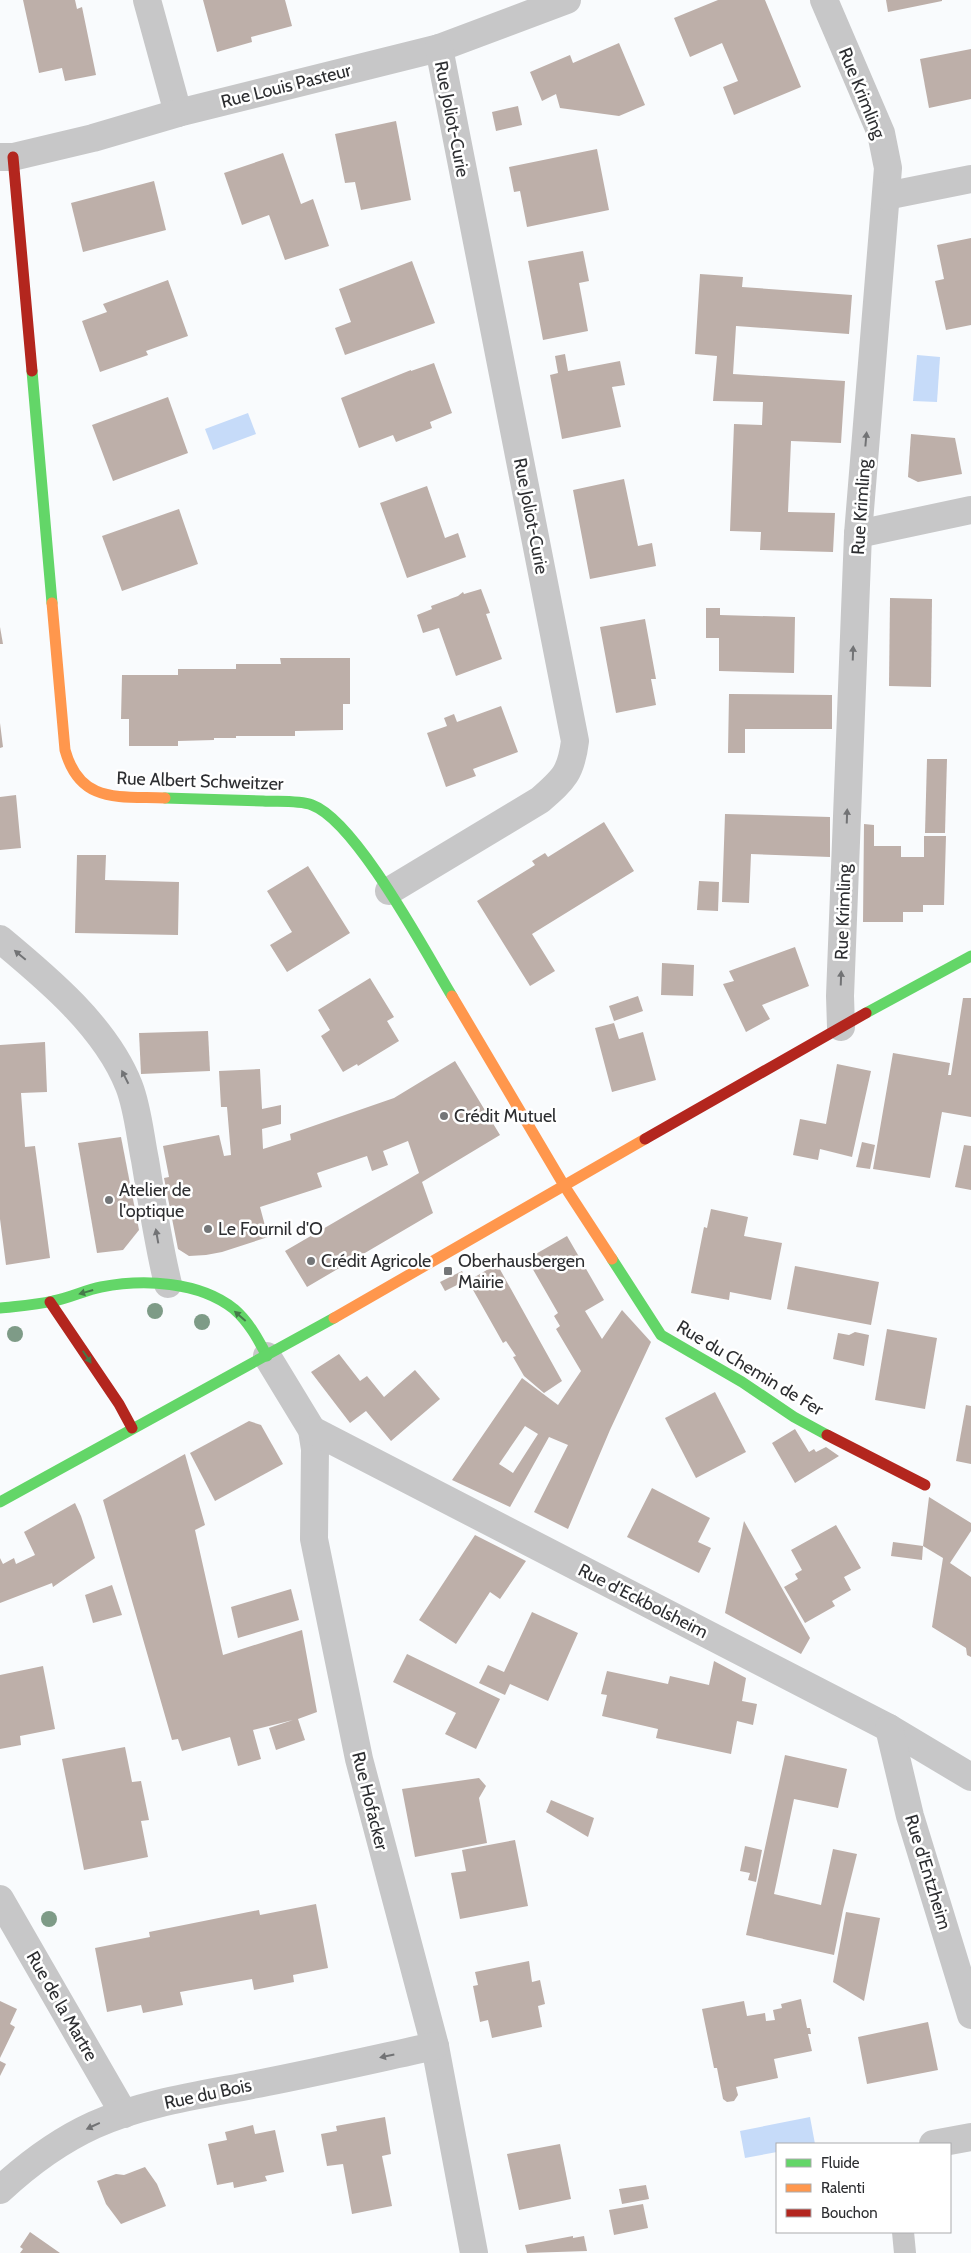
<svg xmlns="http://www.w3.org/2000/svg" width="971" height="2253" font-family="Cabin,sans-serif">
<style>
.water{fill:#c6dbf9}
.building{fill:#bdafa9;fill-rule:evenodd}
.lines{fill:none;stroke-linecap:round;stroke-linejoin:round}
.lane{stroke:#c7c7c8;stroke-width:22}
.street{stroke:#c7c7c8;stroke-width:28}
.fast{stroke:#63d668;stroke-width:11}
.slow{stroke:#ff974d;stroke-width:11}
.jam{stroke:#b3261e;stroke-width:11}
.tree{fill:#7e9b87}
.oneway{fill:#727375}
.oneway2{fill:#457a4a}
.poi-dot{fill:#747678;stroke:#fff;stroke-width:2}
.labels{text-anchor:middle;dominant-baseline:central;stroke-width:5;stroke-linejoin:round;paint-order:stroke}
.street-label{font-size:18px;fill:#2d2e31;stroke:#fff}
.poi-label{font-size:18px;fill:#2d2e31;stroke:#fff;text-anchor:start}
</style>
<rect width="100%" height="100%" fill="#f9fbfd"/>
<!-- water -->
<g class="water">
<path d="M917 355 940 357 937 402 913 401Z"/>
<path d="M248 413 256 434 213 450 205 429Z"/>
<path d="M810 2117 815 2144H777V2152L745 2158 740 2131Z"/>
</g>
<!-- building -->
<g class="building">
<path d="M23 0H75L77 9 82 7 96 75 65 81 62 68 39 73Z"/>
<path d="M203 0H285L292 26 251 37 252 42 217 52Z"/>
<path d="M718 0H765L801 87 734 115 723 87 738 81 722 43 690 57 674 18Z"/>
<path d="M886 0H942V1L888 12Z"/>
<path d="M619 43 645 105 619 116 560 108 556 94 542 101 530 72 570 55 573 63Z"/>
<path d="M971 49V99L929 108 920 59Z"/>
<path d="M518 106 522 125 496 131 492 112Z"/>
<path d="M396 121 411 200 361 210 355 182 345 183 335 134Z"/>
<path d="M597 149 609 210 527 227 520 191 514 192 509 167Z"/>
<path d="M283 153 301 204 313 199 329 246 285 260 269 215 242 225 224 173Z"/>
<path d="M154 181 166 230 83 252 71 203Z"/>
<path d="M971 238V325L946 330 935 281 944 279 937 245Z"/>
<path d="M583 251 589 281 579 283 588 331 543 340 528 261Z"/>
<path d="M412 261 435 323 345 355 335 328 351 322 339 289Z"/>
<path d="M700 274 743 277 742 287 852 295 849 334 736 326 733 374 845 381 841 443 791 441 788 512 835 513 833 552 760 550 761 532 730 531 734 424 762 425 763 402 713 401 717 356 695 354Z"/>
<path d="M168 280 188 336 146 351 148 355 100 372 82 321 107 312 103 304Z"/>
<path d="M565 354 568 371 620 361 625 385 612 387 621 427 562 439 550 375 558 373 555 356Z"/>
<path d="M434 363 452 413 430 422 432 428 396 442 393 435 359 448 341 398 411 370V371Z"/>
<path d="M168 397 188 453 113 481 92 425Z"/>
<path d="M911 434 955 438 962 474 918 482 908 477Z"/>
<path d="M624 479 638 546 652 543 656 566 590 579 573 490Z"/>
<path d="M427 486 445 538 458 533 466 557 407 578 380 503Z"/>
<path d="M179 509 198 564 122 591 102 536Z"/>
<path d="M481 589 490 613 486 614 502 659 456 676 439 628 423 633 417 615 432 609 431 606 458 596 463 592 464 594Z"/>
<path d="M890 598 932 599 931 687 889 686Z"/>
<path d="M706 608H720V615L795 617 794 673 719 671V638H706Z"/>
<path d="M645 619 656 679H651L656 705 616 713 600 627Z"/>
<path d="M0 627 3 644H0Z"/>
<path d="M280 658H350V704H343V730L295 731V736H236V738H214V740L178 741V746H129V719H121L122 675H178V669H236V664H281Z"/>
<path d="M729 694 832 695V729H745V753H728Z"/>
<path d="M501 706 518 752 473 769 476 776 446 787 427 733 447 726 444 718 454 714 457 722Z"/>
<path d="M0 723 3 747 0 748Z"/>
<path d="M927 759H947L945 833H925Z"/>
<path d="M16 795 21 848 0 850V797Z"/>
<path d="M725 814 830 817V857L751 854 749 903 722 902Z"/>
<path d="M604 822 634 871 532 934 555 971 530 986 477 901 535 865 532 861 545 853 548 857Z"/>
<path d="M864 824 874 825V846H901V857H924V836H946L944 905H923V912H903V922H863Z"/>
<path d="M77 855H106L105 880 179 882 178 935 75 933Z"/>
<path d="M308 866 350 933 287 972 270 945 292 932 267 891Z"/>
<path d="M699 881 719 882 718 911 697 910Z"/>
<path d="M795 947 809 986 762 1005 770 1019 746 1032 723 984 734 981 729 971Z"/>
<path d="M662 963 694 965 693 996 661 995Z"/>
<path d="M370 978 394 1017 387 1021 399 1041 358 1066 357 1064 343 1072 321 1036 330 1030 318 1010Z"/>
<path d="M638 996 643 1011 614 1021 609 1006Z"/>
<path d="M963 998H971V1117L942 1112 930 1178 873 1169 893 1053 950 1063 948 1075H951Z"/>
<path d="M614 1023 619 1039 643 1032 656 1080 612 1092 595 1028Z"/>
<path d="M208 1031 210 1071 141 1074 139 1033Z"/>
<path d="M45 1042 47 1092 21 1093 25 1147 35 1146 50 1258 6 1265 0 1219V1045Z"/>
<path d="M455 1061 500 1135 422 1182 433 1213 307 1287 285 1251 419 1173 408 1141 383 1151 388 1165 372 1171 367 1156 317 1173 322 1187 260 1207 268 1237 222 1252 206 1255 189 1256 178 1249 164 1178 169 1177 163 1146 219 1135 224 1156 231 1155 227 1107H221L219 1071 260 1069 262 1109 281 1105V1124L262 1129 263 1149 291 1140 290 1134 394 1098Z"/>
<path d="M837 1064 871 1071 852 1157 820 1149 818 1160 793 1155 800 1119 826 1124Z"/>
<path d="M121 1137 139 1230 123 1250 97 1253 78 1143Z"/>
<path d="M862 1142 875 1145 870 1169 856 1167Z"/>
<path d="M964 1145 971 1146V1190L955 1187Z"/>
<path d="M711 1209 748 1217 744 1236 782 1243 771 1300 730 1292 729 1300 691 1293 704 1227 707 1228Z"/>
<path d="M567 1236 604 1300 585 1311 602 1339 622 1310 651 1342 610 1430 568 1529 534 1512 568 1445 549 1437 510 1507 452 1480 522 1378 558 1405 581 1371 556 1329 560 1326 554 1316 558 1313 527 1259ZM525 1426 538 1434 513 1473 499 1464Z"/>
<path d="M497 1264 562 1381 544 1393 524 1376 513 1357 516 1356 506 1341 503 1343 468 1281Z"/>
<path d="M795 1266 879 1282 871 1325 787 1309Z"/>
<path d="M462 1271 467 1280 445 1291 440 1282Z"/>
<path d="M887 1329 937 1338 925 1409 875 1400Z"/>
<path d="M855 1332 869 1335 864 1366 833 1359 838 1333 849 1335Z"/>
<path d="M339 1354 360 1381 367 1376 384 1397 415 1370 440 1399 391 1441 366 1411 350 1423 311 1372Z"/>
<path d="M715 1392 746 1452 696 1478 665 1418Z"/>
<path d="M966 1405 971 1406V1464L956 1461Z"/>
<path d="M249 1421 261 1425 283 1464 215 1501 190 1453Z"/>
<path d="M795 1429 809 1452 814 1449 816 1452 826 1447 839 1456 795 1483 772 1443Z"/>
<path d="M185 1454 205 1525 195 1530 223 1655 302 1630 317 1712 298 1719 305 1740 276 1750 269 1728 293 1720 253 1730 261 1759 238 1766 230 1737 182 1751 178 1739 172 1740 103 1500Z"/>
<path d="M652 1488 710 1518 698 1542 711 1548 699 1573 627 1537Z"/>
<path d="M929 1497 971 1523V1531L950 1563 971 1577V1657L967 1655 966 1648 932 1627 943 1558 923 1546Z"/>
<path d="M75 1503 81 1516 95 1558 53 1587 52 1583 0 1603V1558L3 1564 14 1558 16 1564 35 1555 24 1532Z"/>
<path d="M744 1521 810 1638 801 1654 725 1613Z"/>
<path d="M836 1525 861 1568 844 1577 851 1590 832 1601 835 1606 805 1623 784 1587 798 1579 795 1574 802 1570 791 1550Z"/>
<path d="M475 1535 526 1561 500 1599 490 1592 456 1644 419 1620Z"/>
<path d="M893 1542 923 1546 922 1560 891 1556Z"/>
<path d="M112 1585 122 1615 93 1623 85 1595Z"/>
<path d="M291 1589 299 1620 238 1638 231 1607Z"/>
<path d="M532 1612 578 1633 548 1701 510 1684 505 1695 479 1683 488 1665 504 1672Z"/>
<path d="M407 1654 500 1699 476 1749 445 1734 456 1713 393 1682Z"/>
<path d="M714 1661 746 1678 742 1701 757 1704 753 1725 737 1721 731 1754 656 1738 658 1729 602 1716 607 1695 601 1694 607 1671 668 1684 670 1676 709 1685Z"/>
<path d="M43 1666 55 1729 20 1736 21 1745 0 1749V1675Z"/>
<path d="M125 1747 132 1782 141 1781 149 1820 141 1821 148 1857 84 1870 62 1759Z"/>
<path d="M785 1755 847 1769 838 1808 794 1799 774 1894 821 1905 833 1849 857 1854 843 1910 834 1955 746 1935Z"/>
<path d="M479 1778 486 1786 479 1798 487 1843 415 1857 402 1789Z"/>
<path d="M551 1800 594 1818 588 1837 546 1812Z"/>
<path d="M515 1840 528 1906 460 1919 451 1873 466 1871 462 1850Z"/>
<path d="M745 1846 762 1850 756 1882 748 1880 750 1873 740 1871Z"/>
<path d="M316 1904 328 1968 293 1975 294 1982 254 1990 252 1979 180 1992 183 2005 143 2013 141 2005 107 2012 95 1948 150 1937 149 1932 259 1910 260 1915Z"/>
<path d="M846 1912 880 1918 864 2001 833 1982Z"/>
<path d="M529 1961 532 1982 540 1980 545 2004 538 2006 542 2027 492 2038 488 2020 480 2022 473 1986 478 1985 475 1972Z"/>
<path d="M801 1999 807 2028H810L811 2034H808L812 2051 774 2059 778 2078 736 2087 738 2095 734 2101 727 2102 723 2099 717 2068H714L702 2009 744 2001 747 2016 765 2013 766 2021 775 2020 773 2010 782 2008 781 2004Z"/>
<path d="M0 2001 17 2009 10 2024 15 2027 0 2058Z"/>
<path d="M928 2022 938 2070 867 2084 858 2037Z"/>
<path d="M0 2061 6 2064 0 2076Z"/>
<path d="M385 2117 391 2154 382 2156 392 2206 352 2214 343 2164 327 2166 321 2134 337 2131 336 2126Z"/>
<path d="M253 2125 255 2134 275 2130 284 2172 265 2176 267 2181 234 2188 233 2182 217 2185 208 2144 227 2140 225 2132Z"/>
<path d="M560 2144 571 2199 519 2210 507 2154Z"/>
<path d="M145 2167 157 2184 166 2206 121 2224 106 2204 97 2181 116 2174 124 2175Z"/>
<path d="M646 2185 649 2199 622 2204 619 2189Z"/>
<path d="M643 2204 648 2228 614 2235 609 2210Z"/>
<path d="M30 2232 60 2253H20L23 2249 20 2247Z"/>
<path d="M573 2236V2238L584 2236 587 2251 527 2253 525 2245Z"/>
</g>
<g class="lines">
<!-- lane -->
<path class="lane" d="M903 2232 905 2253"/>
<!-- street -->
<g class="street">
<path d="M147 0 178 113"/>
<path d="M824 0 881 133 888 168 858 534 840 996 841 1027"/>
<path d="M0 157H13L93 138 178 113 439 48 567 0"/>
<path d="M886 196 971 179"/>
<path d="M858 534 971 510"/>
<path d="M389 891 540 800C564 779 571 773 575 741L439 48"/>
<path d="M0 939C47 978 106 1027 129 1086 138 1109 140 1136 145 1160 152 1202 158 1243 168 1284"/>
<path d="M267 1356 312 1430 315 1449 314 1539 359 1759 435 2046 474 2253"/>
<path d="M312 1430 889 1728 971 1777"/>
<path d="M889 1728 910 1816 971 2015"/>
<path d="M0 1899 124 2114"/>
<path d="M933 2144 971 2137"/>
<path d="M0 2190C28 2164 59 2141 94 2125 148 2101 209 2094 267 2082 323 2071 379 2058 435 2046"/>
</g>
<!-- fast -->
<g class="fast">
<path d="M32 371 52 603"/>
<path d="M165 798C198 799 230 800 263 801 278 802 298 800 312 805 356 821 426 953 452 996"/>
<path d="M866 1013 971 956"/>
<path d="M612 1259 661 1335 742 1382 794 1417 827 1435"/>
<path d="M0 1308C18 1306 36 1305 53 1301 70 1298 85 1290 101 1287 143 1279 199 1281 234 1309 249 1322 258 1339 267 1356"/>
<path d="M0 1502 334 1318"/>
</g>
<!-- slow -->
<g class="slow">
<path d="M52 603 65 750C80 804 118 796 165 798"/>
<path d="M452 996 565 1187 612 1259"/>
<path d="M334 1318 645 1139"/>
</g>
<!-- jam -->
<g class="jam">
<path d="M13 157 32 371"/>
<path d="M645 1139 866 1013"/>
<path d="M50 1302 119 1404 132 1428"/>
<path d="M827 1435 925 1485"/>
</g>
</g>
<!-- trees -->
<g class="tree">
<circle cx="155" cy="1311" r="8"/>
<circle cx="202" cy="1322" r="8"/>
<circle cx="15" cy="1334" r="8"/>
<circle cx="49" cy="1919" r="8"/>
</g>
<!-- one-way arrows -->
<defs><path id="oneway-solid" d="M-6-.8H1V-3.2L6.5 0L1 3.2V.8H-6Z" transform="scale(1.25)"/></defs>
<g class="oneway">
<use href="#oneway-solid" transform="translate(866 439) rotate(-85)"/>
<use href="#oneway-solid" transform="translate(853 653) rotate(-88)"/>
<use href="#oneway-solid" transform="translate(847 816) rotate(-88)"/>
<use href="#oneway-solid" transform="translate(20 955) rotate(-140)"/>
<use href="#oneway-solid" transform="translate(841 978) rotate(-88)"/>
<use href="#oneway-solid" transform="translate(125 1077) rotate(-117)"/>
<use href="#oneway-solid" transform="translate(157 1236) rotate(-100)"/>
<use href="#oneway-solid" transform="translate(387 2056) rotate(168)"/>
<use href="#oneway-solid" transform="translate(93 2126) rotate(155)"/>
</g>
<g class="oneway2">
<use href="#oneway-solid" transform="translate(86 1292) rotate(164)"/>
<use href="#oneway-solid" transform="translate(240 1316) rotate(-139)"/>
<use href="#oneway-solid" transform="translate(87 1357) rotate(56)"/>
</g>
<!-- markers -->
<g class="poi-dot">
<circle cx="444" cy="1116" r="5"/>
<circle cx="109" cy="1200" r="5"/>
<circle cx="208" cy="1229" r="5"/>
<circle cx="311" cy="1261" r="5"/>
<rect x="443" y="1266" width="10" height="10" rx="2.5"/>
</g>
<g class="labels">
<!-- street labels -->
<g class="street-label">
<text transform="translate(286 86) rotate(-14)">Rue Louis Pasteur</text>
<text transform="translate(862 93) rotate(68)">Rue Krimling</text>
<text transform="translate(452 119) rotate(79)">Rue Joliot-Curie</text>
<text transform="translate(861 507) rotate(-86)">Rue Krimling</text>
<text transform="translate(531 516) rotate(79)">Rue Joliot-Curie</text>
<text transform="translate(200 781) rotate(2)">Rue Albert Schweitzer</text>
<text transform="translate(843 912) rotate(-88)">Rue Krimling</text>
<text transform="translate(750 1368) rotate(31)">Rue du Chemin de Fer</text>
<text transform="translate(643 1601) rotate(27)">Rue d'Eckbolsheim</text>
<text transform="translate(370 1801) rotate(76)">Rue Hofacker</text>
<text transform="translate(928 1872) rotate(73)">Rue d'Entzheim</text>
<text transform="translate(62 2006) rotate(60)">Rue de la Martre</text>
<text transform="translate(208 2094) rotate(-12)">Rue du Bois</text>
</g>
<!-- poi labels -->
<g class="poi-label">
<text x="454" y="1116">Crédit Mutuel</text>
<text x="119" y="1190">Atelier de<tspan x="119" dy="21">l'optique</tspan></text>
<text x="218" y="1229">Le Fournil d'O</text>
<text x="321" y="1261">Crédit Agricole</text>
<text x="458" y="1261">Oberhausbergen<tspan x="458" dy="21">Mairie</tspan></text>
</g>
</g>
<!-- legend -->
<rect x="776" y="2143" width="175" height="90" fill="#ffffff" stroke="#ababad"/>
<rect x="786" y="2159" width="25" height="8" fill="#63d668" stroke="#ababad"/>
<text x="821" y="2168" font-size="15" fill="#2d2e31">Fluide</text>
<rect x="786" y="2184" width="25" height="8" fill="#ff974d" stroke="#ababad"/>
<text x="821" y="2193" font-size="15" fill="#2d2e31">Ralenti</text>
<rect x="786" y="2209" width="25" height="8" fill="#b3261e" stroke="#ababad"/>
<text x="821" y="2218" font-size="15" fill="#2d2e31">Bouchon</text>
</svg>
